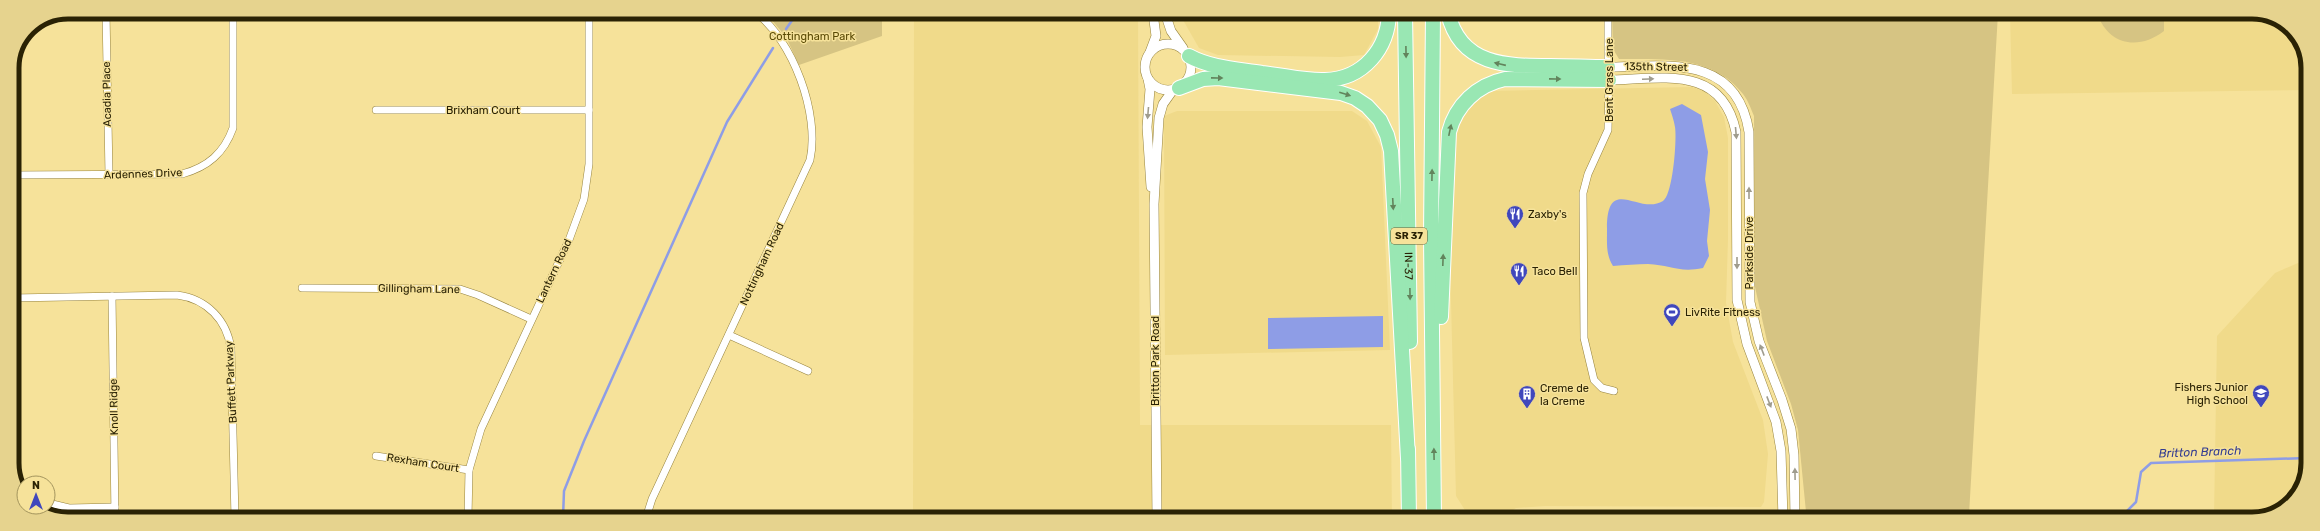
<svg xmlns="http://www.w3.org/2000/svg" width="2320" height="531" font-family="Rubik,sans-serif">
<style>
.built{fill:#f0da8a}
.green{fill:#d6c483}
.water{fill:#8e9de6}
.lines{fill:none;stroke-linecap:round;stroke-linejoin:round}
.stream{stroke:#8e9de6;stroke-width:2.5}
.minor-casing{stroke:#97843f;stroke-width:8}
.tertiary-casing{stroke:#97843f;stroke-width:10}
.motorway-casing{stroke:#fff;stroke-width:16}
.minor{stroke:#fff;stroke-width:7}
.tertiary{stroke:#fff;stroke-width:9}
.motorway{stroke:#99e7b3;stroke-width:14}
.oneway{fill:#62845c}
.oneway2{fill:#9f9c8e}
.labels{text-anchor:middle;dominant-baseline:central;stroke-width:3;stroke-linejoin:round;paint-order:stroke}
.shield{fill:#f6e29a;stroke:#675c31;stroke-width:1}
.shield-label{font-size:10px;font-weight:bold;fill:#2a2204}
.park-label{font-size:11px;fill:#5a4a05;stroke:#f6e29a}
.street-label{font-size:11px;fill:#2a2204;stroke:#f6e29a}
.poi-label{font-size:11px;fill:#2a2204;stroke:#f6e29a;text-anchor:start}
.water-label{font-size:12px;font-style:italic;fill:#343d91;stroke:#f6e29a}
.rim{fill:none;stroke:#2a2204;stroke-width:5}
</style>
<rect width="100%" height="100%" fill="#f6e29a"/>
<!-- built -->
<g class="built">
<path d="M914 12 1138 13 1140 425H1391L1392 519 913 518Z"/>
<path d="M1179 13H1378V29L1364 55 1340 57 1218 55 1199 48Z"/>
<path d="M2010 13H2263L2294 31 2308 64V90L2012 94Z"/>
<path d="M1692 87 1704 91 1715 101 1724 117 1728 138V239L1726 303 1733 342 1763 420 1768 454 1764 502 1761 507 1545 506 1516 508 1500 519 1470 518 1456 496 1450 263 1454 126 1457 116 1486 91Z"/>
<path d="M1177 111H1352L1367 121 1381 147 1390 350 1165 355 1164 116Z"/>
<path d="M2307 259V474L2289 505 2252 519H2214L2217 336 2275 273Z"/>
</g>
<!-- green -->
<g class="green">
<path d="M765 12H882V36L799 65 786 37Z"/>
<path d="M1612 13H1998L1969 515 1806 512 1798 430 1791 404 1767 341 1755 287 1754 116C1751 109 1748 100 1743 94 1713 55 1662 59 1619 59L1613 49Z"/>
<path d="M2097 13H2164V31C2138 51 2108 45 2097 13Z"/>
</g>
<!-- water -->
<g class="water">
<path d="M1682 104 1701 115 1708 152 1705 179 1710 210 1707 241 1709 256 1703 268C1679 273 1670 265 1648 264 1637 264 1625 265 1613 266 1606 255 1607 244 1607 231 1606 172 1639 216 1663 201 1673 194 1677 139 1675 127 1674 121 1672 115 1670 109Z"/>
<path d="M1383 316V347L1268 349V318Z"/>
</g>
<g class="lines">
<!-- stream -->
<g class="stream">
<path d="M786 29 798 12"/>
<path d="M563 518 564 491 584 441 727 122 773 48"/>
<path d="M2033 519 2123 515 2136 502 2141 472 2151 463 2307 458"/>
</g>
<!-- minor casing -->
<g class="minor-casing">
<g id="minor">
<path d="M106 12 109 175"/>
<path d="M1608 13V69"/>
<path d="M1609 79 1608 130 1588 174 1583 193 1584 338 1594 380 1602 388 1614 391"/>
<path d="M376 110H589"/>
<path d="M12 175 182 174C208 167 224 153 233 128V12"/>
<path d="M302 288 460 289 478 295 531 319"/>
<path d="M112 296 115 518"/>
<path d="M12 298 177 295C207 299 227 320 231 349L235 518"/>
<path d="M729 335 808 371"/>
<path d="M376 456 469 470"/>
<path d="M48 503 69 508 115 507"/>
<path d="M468 518 469 470 481 429 569 240 584 199 589 164V12"/>
<path d="M646 518 652 499 810 160C820 114 793 40 755 12"/>
</g>
</g>
<!-- tertiary casing -->
<g class="tertiary-casing">
<g id="tertiary">
<path d="M1165 13 1171 31 1183 48"/>
<circle cx="1168" cy="67" r="23"/>
<path d="M1150 52 1156 36 1153 13"/>
<path d="M1608 67C1668 66 1737 54 1749 132L1750 302 1759 341 1782 400 1791 429 1794 455 1795 519"/>
<path d="M1148 79 1150 89 1147 127 1151 187"/>
<path d="M1609 80C1662 79 1722 64 1736 132L1737 300 1747 344 1776 422 1781 451 1783 519"/>
<path d="M1157 518 1154 204 1159 118 1163 104 1173 90"/>
</g>
</g>
<!-- motorway casing -->
<g class="motorway-casing">
<g id="motorway">
<path id="s1" d="M1405 13 1410 342"/>
<path d="M1433 13 1431 237 1434 519"/>
<path d="M1448 13C1460 66 1507 66 1550 66 1569 66 1589 67 1608 67"/>
<path d="M1189 56C1211 68 1237 69 1262 73 1283 75 1305 81 1325 80 1364 79 1388 48 1389 13"/>
<path d="M1179 88 1203 79 1218 78 1341 93 1355 98 1367 106 1380 120 1387 135 1391 151 1408 458"/>
<path d="M1441 317 1449 132C1456 105 1477 85 1505 79L1609 80"/>
<path d="M1408 449 1409 519"/>
</g>
</g>
<!-- minor -->
<use href="#minor" class="minor"/>
<!-- tertiary -->
<use href="#tertiary" class="tertiary"/>
<!-- motorway -->
<use href="#motorway" class="motorway"/>
</g>
<!-- one-way arrows -->
<defs><path id="oneway-solid" d="M-6-.8H1V-3.2L6.5 0L1 3.2V.8H-6Z"/></defs>
<g class="oneway">
<use href="#oneway-solid" transform="translate(1406 52) rotate(89)"/>
<use href="#oneway-solid" transform="translate(1500 64) rotate(-167)"/>
<use href="#oneway-solid" transform="translate(1217 78) rotate(1)"/>
<use href="#oneway-solid" transform="translate(1555 79) rotate(1)"/>
<use href="#oneway-solid" transform="translate(1345 94) rotate(17)"/>
<use href="#oneway-solid" transform="translate(1450 130) rotate(-78)"/>
<use href="#oneway-solid" transform="translate(1432 175) rotate(-89)"/>
<use href="#oneway-solid" transform="translate(1393 204) rotate(87)"/>
<use href="#oneway-solid" transform="translate(1443 260) rotate(-88)"/>
<use href="#oneway-solid" transform="translate(1410 294) rotate(89)"/>
<use href="#oneway-solid" transform="translate(1434 454) rotate(-91)"/>
</g>
<g class="oneway2">
<use href="#oneway-solid" transform="translate(1648 79) rotate(-2)"/>
<use href="#oneway-solid" transform="translate(1148 113) rotate(95)"/>
<use href="#oneway-solid" transform="translate(1736 133) rotate(85)"/>
<use href="#oneway-solid" transform="translate(1749 193) rotate(-90)"/>
<use href="#oneway-solid" transform="translate(1737 263) rotate(90)"/>
<use href="#oneway-solid" transform="translate(1762 350) rotate(-111)"/>
<use href="#oneway-solid" transform="translate(1769 402) rotate(69)"/>
<use href="#oneway-solid" transform="translate(1795 474) rotate(-91)"/>
</g>
<!-- icons -->
<defs>
<g id="restaurant-pin" transform="scale(0.9)"><path d="M0 17L-7.5 6A9.5 9.5 0 1 1 7.5 6Z" fill="#4047bc" stroke="#f6e29a"/><path d="M-5-6h1v4h1v-4h1v4h1v-4h1v5L-1.5 .5V6h-2V.5L-5-1ZM5-6V6H3V1.5H1.5Q1.5-4 5-6Z" fill="#fff"/></g>
<g id="stadium-pin" transform="scale(0.9)"><path d="M0 17L-7.5 6A9.5 9.5 0 1 1 7.5 6Z" fill="#4047bc" stroke="#f6e29a"/><path d="M0-5a6.5 5 0 1 0 0 10a6.5 5 0 1 0 0-10ZM-3.5-1.8h7v3.6h-7Z" fill="#fff"/></g>
<g id="school-pin" transform="scale(0.9)"><path d="M0 17L-7.5 6A9.5 9.5 0 1 1 7.5 6Z" fill="#4047bc" stroke="#f6e29a"/><path d="M0-5L7-2L0 1L-7-2ZM-4 1L0 2.5L4 1V4Q0 6-4 4Z" fill="#fff"/></g>
<g id="building-pin" transform="scale(0.9)"><path d="M0 17L-7.5 6A9.5 9.5 0 1 1 7.5 6Z" fill="#4047bc" stroke="#f6e29a"/><path d="M-4-6H4V6H1V3H-1V6H-4ZM-2.5-4.3h1.7v1.8h-1.7ZM.8-4.3h1.7v1.8H.8ZM-2.5-1h1.7V.8h-1.7ZM.8-1h1.7V.8H.8Z" fill="#fff"/></g>
</defs>
<g fill-rule="evenodd">
<use href="#restaurant-pin" x="1515" y="214"/>
<use href="#restaurant-pin" x="1519" y="271"/>
<use href="#stadium-pin" x="1672" y="312"/>
<use href="#school-pin" x="2261" y="393"/>
<use href="#building-pin" x="1527" y="394"/>
</g>
<g class="labels">
<!-- shield labels -->
<rect class="shield" x="1391" y="228" width="36" height="16" rx="3"/>
<g class="shield-label">
<text x="1409" y="236">SR 37</text>
</g>
<!-- park labels -->
<g class="park-label">
<text x="812" y="36">Cottingham Park</text>
</g>
<!-- street labels -->
<g class="street-label">
<text transform="translate(1656 67) rotate(1)">135th Street</text>
<text transform="translate(1609 80) rotate(-90)">Bent Grass Lane</text>
<text transform="translate(107 94) rotate(-91)">Acadia Place</text>
<text x="483" y="110">Brixham Court</text>
<text transform="translate(143 174) rotate(-2)">Ardennes Drive</text>
<text transform="translate(1749 253) rotate(-90)">Parkside Drive</text>
<text transform="translate(762 264) rotate(-65)">Nottingham Road</text>
<text stroke="none"><textPath href="#s1" startOffset="253">IN-37</textPath></text>
<text transform="translate(554 271) rotate(-65)">Lantern Road</text>
<text transform="translate(419 289) rotate(1)">Gillingham Lane</text>
<text transform="translate(1155 361) rotate(-90)">Britton Park Road</text>
<text transform="translate(231 382) rotate(-93)">Buffett Parkway</text>
<text transform="translate(114 407) rotate(-91)">Knoll Ridge</text>
<text transform="translate(423 463) rotate(9)">Rexham Court</text>
</g>
<!-- poi labels -->
<g class="poi-label">
<text x="1528" y="214">Zaxby's</text>
<text x="1532" y="271">Taco Bell</text>
<text x="1685" y="312">LivRite Fitness</text>
<text x="2248" y="387" text-anchor="end">Fishers Junior<tspan x="2248" dy="13">High School</tspan></text>
<text x="1540" y="388">Creme de<tspan x="1540" dy="13">la Creme</tspan></text>
</g>
<!-- water labels -->
<g class="water-label">
<text transform="translate(2200 452) rotate(-2)">Britton Branch</text>
</g>
</g>
<!-- crop -->
<path d="M0 0H2320V531H0ZM68 19H2252A49 49 0 0 1 2301 68V463A49 49 0 0 1 2252 512H68A49 49 0 0 1 19 463V68A49 49 0 0 1 68 19Z" fill="#e6d38e" fill-rule="evenodd"/>
<path class="rim" d="M68 19H2252A49 49 0 0 1 2301 68V463A49 49 0 0 1 2252 512H68A49 49 0 0 1 19 463V68A49 49 0 0 1 68 19Z"/>
<!-- north arrow -->
<g transform="translate(36 495)"><circle r="19" fill="#f6e29a" stroke="#a4955e"/>
<path d="M0-3L7 15L0 10L-7 15Z" fill="#4047bc"/>
<text y="-6" font-size="11" font-weight="bold" text-anchor="middle" fill="#2a2204">N</text>
</g>
</svg>
